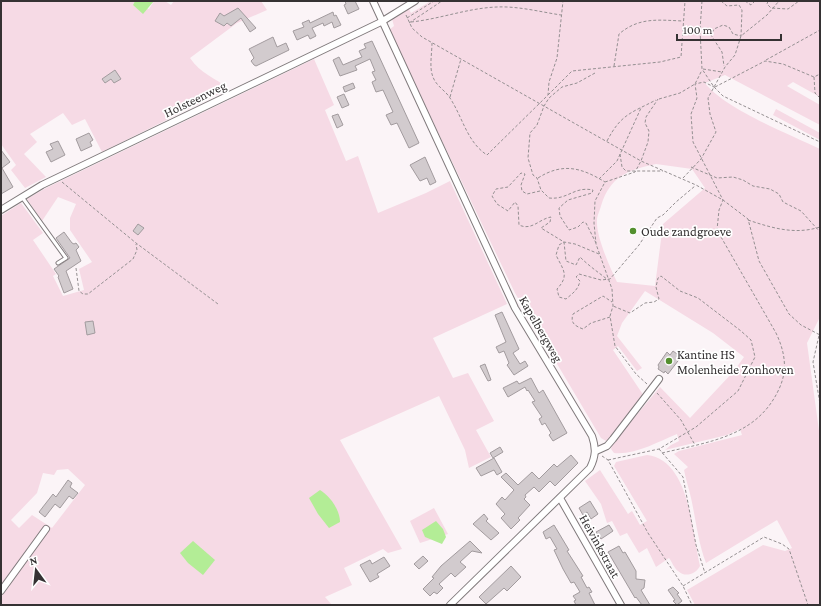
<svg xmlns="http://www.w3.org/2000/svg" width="821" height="606" font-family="'Crimson Pro',serif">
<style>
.green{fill:#f6dae5;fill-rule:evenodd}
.water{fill:#b3ed96}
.building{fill:#d2cbce;stroke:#a29b9e}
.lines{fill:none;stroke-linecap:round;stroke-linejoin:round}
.service-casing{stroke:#807a7c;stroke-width:5}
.minor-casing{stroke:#807a7c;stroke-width:8}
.path{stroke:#948f91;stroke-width:1;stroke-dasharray:3 2;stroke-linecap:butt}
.service{stroke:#fff;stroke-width:3}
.minor{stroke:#fff;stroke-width:6}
.poi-dot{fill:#538f2e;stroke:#fff;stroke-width:1.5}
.labels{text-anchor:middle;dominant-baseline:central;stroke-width:3.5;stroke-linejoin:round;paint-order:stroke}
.street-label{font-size:13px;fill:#353233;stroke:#fff}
.poi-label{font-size:13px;fill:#353233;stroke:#fff;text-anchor:start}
</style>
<rect width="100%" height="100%" fill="#fbf4f7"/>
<!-- green -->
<g class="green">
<path d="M1 1H135L133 5 149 9 154 1H165L171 5 174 1H261L267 10 237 23 190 58C201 74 214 77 229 89L102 152 85 119 72 125 63 113 30 134 37 142 24 154 46 177 25 188 11 170 16 165 1 144Z"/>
<path d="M431 1H820V97L793 82 787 86 820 105V125L725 75 705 83C725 109 789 134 820 149V317L807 343 820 438V605H695L687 590 763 545 785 551 792 548 777 520 706 563C698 542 696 520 691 498 689 489 686 480 684 470L688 467 674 454 679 451 742 435 740 429 727 435 665 450 671 445 679 441 677 434C657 442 636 455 614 453L611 449 613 443 660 387 690 418 734 371 744 357 713 333 645 291 622 323 617 336 642 368 637 371 618 346 613 350 644 396 611 437 606 441 601 438 515 293 389 30 394 26 392 19 408 7 411 13ZM656 164 692 169 705 188 663 224 655 286 617 282C610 267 596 237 597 220 597 216 600 210 601 206 610 176 628 170 656 164Z"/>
<path d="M314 59 334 105 325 110 346 161 358 156 378 213 426 193 450 181 507 304 433 338 453 378 468 373 494 421 476 430 491 457 469 468 465 450 439 396 340 440 402 549 388 553 383 549 344 568 352 585 325 597 332 605H1V597L10 586 5 583 1 588V216L21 203 43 233 33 240 56 274 53 276 63 296 84 290 79 269 92 262 70 230V218L76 204 58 197 42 221 27 199 46 188ZM68 469 85 485 52 528 32 515 19 528 11 520 37 493 43 473 54 475 57 470Z"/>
<path d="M776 109 820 133V140L773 115Z"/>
<path d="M647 455C690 460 692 532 700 566 696 574 685 578 678 571 674 568 672 562 669 558L656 567 647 548 639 553 627 533 620 536 612 521 607 523 601 504 585 481 600 470 628 514 632 511 640 525 647 521 614 466 616 462Z"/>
<path d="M434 508 448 534 420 543 410 521Z"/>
</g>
<!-- water -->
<g class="water">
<path d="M135 1H154L143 14 133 5Z"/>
<path d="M320 490C330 496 340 510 340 522L329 528 318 514 309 498Z"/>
<path d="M436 521 443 529 446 537 442 544 425 537 422 530Z"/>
<path d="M193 541 215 560 203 575 188 563 180 553Z"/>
</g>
<!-- building -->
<g class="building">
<path d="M345 1H355L359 9 348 14 344 5 346 4Z"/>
<path d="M238 8 256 28 250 32 241 18 231 26 227 23 224 26 215 21 220 13 224 16Z"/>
<path d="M333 12 334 16 336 15 341 25 334 28 332 22 324 26 323 23 312 28 316 36 310 39 308 35 297 40 293 31 304 27 302 23 309 20 310 23Z"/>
<path d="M273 37 277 47 286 43 289 50 256 66 254 65 251 61 254 58 249 49Z"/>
<path d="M372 41 419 143 409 148 397 123 391 125 386 115 393 112 383 90 376 92 372 82 376 80 372 72 375 71 370 59 355 66 357 70 340 76 333 60 339 57 343 65 362 57 359 51 366 48 364 44Z"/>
<path d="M115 70 121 79 114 83 111 79 105 83 102 79Z"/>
<path d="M353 83 355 88 345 92 343 87Z"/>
<path d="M344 94 349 105 342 108 337 97Z"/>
<path d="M338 114 343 125 337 128 332 116Z"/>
<path d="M89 133 93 140 90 142 92 146 81 151 76 139Z"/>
<path d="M58 141 65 155 51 162 46 152 53 149 50 144Z"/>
<path d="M1 150 10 162 2 168 13 187 1 194Z"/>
<path d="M425 157 436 182 430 185 427 178 420 181 410 165Z"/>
<path d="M138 224 144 228 138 235 133 231Z"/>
<path d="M64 232 72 243 74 244 76 243 79 247 76 250 81 261 66 271 73 289 64 293 58 277 59 276 54 269 70 258 56 238Z"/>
<path d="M502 312 519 349 513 353 520 364 525 361 528 366 514 375 507 365 509 363 504 351 499 353 496 347 506 342 495 315Z"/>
<path d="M93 321 95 333 87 335 85 322Z"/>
<path d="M673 351 681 357 668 374 665 371 664 373 658 369 659 367 658 365 667 352 670 355Z"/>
<path d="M485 364 491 380 488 381 480 366Z"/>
<path d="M531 378 539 393 543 390 567 433 553 441 549 435 551 433 545 423 542 425 539 419 542 417 532 402 535 401 528 390 527 391 525 387 508 397 503 388 517 381 519 384Z"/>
<path d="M500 447 503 452 493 458 490 453Z"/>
<path d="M571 455 578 463 555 486 550 481 539 492 534 487 525 495 526 497 524 499 530 505 518 518 520 520 511 529 501 518 505 514 496 504 502 497 505 500 514 490 501 477 506 473 518 485 532 472 539 479 554 464 557 467Z"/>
<path d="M494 458 502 472 497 475 494 470 481 476 476 468Z"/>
<path d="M68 480 72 483 70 487 78 493 73 499 69 496 60 508 55 504 45 517 39 512 53 494 56 497Z"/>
<path d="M590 501 598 514 591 519 587 512 583 515 579 508Z"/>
<path d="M484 514 488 519 486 521 499 533 491 540 473 524Z"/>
<path d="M554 525 569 550 567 551 583 576 581 577 587 588 589 587 592 592 589 593 595 605H576L574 601 576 600 573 596 580 592 574 582 571 583 563 569 554 550 557 549 550 537 546 539 543 532Z"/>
<path d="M609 525 613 531 601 539 596 532Z"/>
<path d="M470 541 482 553 472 551 460 562 466 567 455 577 451 573 439 584 443 588 437 594 434 592 430 596 423 589 434 578 432 577 441 566Z"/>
<path d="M619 546 623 553 625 552 636 571V579L645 580 644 588 641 590 650 605H642L636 597 635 598 608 552Z"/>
<path d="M423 556 428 561 419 569 414 564Z"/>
<path d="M384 557 390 566 377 574 379 577 370 582 360 565 370 560 372 564Z"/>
<path d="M511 566 521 577 507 591 504 588 486 604 479 597Z"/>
<path d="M673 587 679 593 677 594 682 601 677 605 673 601 675 600 668 590Z"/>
</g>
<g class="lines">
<!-- service casing -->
<g class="service-casing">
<path id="service" d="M22 197 66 258 58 263"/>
</g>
<!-- minor casing -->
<g class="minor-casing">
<g id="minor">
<path d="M373 1 515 308 592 436C596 448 596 456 590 468L450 605"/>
<path d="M1 210 42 185 381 22 415 1"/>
<path d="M596 451 607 446 613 439 659 379"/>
<path d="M560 498 621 605"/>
<path d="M1 591 46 529"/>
</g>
</g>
<!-- path -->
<g class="path">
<path d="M702 1 700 30 702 69 714 87 723 96 820 142"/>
<path d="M721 1 727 6 739 5 742 10 741 36 733 34 729 27 723 25 714 29 711 35 722 52 724 66"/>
<path d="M745 1 751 5 755 1"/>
<path d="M768 1 767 4 771 8 788 9 799 1"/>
<path d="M406 15 412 28 422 37 641 161 696 185 723 200 748 219 759 261 789 314 801 325 820 335"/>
<path d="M407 18 434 1"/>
<path d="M411 22C440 19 468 8 497 7 518 6 541 12 561 15"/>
<path d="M409 23 442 1"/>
<path d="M432 43C432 53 429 68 433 77 436 86 446 91 450 98 463 118 467 142 487 155L548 95 549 82 557 58 563 1"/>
<path d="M766 60 820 30"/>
<path d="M614 66 619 34C639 17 658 20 683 21"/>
<path d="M703 69 722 72"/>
<path d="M595 73 577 83 562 87 549 98 544 106 537 125 530 133 528 158 533 175 537 178 541 190 549 198C568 200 574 186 593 190L592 193 568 200 559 208 560 216 569 230 578 227 583 222 586 223 596 243"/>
<path d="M814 77 815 93 820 98"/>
<path d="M715 87 765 61 783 64 814 77 820 74"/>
<path d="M548 95 572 71 660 62 681 57 685 1"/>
<path d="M450 97 461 59"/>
<path d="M659 99 680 93 695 84 702 70"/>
<path d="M607 141C621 114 631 113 656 100"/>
<path d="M620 154 622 167 626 171H663"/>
<path d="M691 167 717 178 733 177 743 180 753 186 770 189 779 194 783 202 801 211 820 232"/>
<path d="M538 178C563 162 582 168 605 182"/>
<path d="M683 178 701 159 716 132 710 114 708 98 725 67 735 55 741 36 767 15 779 1"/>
<path d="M599 179 617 161 641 108"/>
<path d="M62 182 136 243 218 304"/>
<path d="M540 191 527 194 522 191 521 185 525 174 521 173 508 187 496 189 492 196 497 204 508 211 515 202 518 206 519 225C532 231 539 219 551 217L550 222 541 228 564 242 566 261 576 265 580 257C589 266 598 272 608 280"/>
<path d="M748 220C772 228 795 235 820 227"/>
<path d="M599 254 575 244 564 242 559 245 556 255C563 270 570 275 557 289L559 297 566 299C573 293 578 290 580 281L576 277 579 274 601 280 610 279 639 245 657 218 663 215 676 202 695 186"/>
<path d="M76 268 79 291 83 294H88L133 259 137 250 136 244"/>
<path d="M610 317 591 323 583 329C575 326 570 323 573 314L603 296 612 302"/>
<path d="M820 331 813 362 820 404"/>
<path d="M647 384 636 374 615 346 610 316 613 306 612 289 596 244 594 223 595 201 605 182 635 172 641 161 648 142 649 131 645 123 646 117 658 99"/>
<path d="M657 393 681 420 695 445"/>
<path d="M659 449 683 477 696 545 705 573"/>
<path d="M662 453C708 442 757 437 779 389 788 370 785 352 776 333L717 230 719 210 723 200 693 142 691 114 697 98 695 84 704 82 714 87"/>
<path d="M602 456 608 460 648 533 683 586 692 605"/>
<path d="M608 460 659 449 696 427 738 391 755 357 751 340 741 331 698 298 680 291 661 276 658 278 656 287 659 299 654 302 645 303 630 313 613 306"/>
<path d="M683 586 764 537 782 544 789 549 808 605"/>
</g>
<!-- service -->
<use href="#service" class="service"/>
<!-- minor -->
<use href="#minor" class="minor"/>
</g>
<!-- markers -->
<g class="poi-dot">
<circle cx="633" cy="231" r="4"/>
<circle cx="669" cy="361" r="4"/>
</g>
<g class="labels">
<!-- street labels -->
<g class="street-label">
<text transform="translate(195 99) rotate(-26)">Holsteenweg</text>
<text transform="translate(541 329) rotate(60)">Kapelbergweg</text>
<text transform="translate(600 546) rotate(61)">Heivinkstraat</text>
</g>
<!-- poi labels -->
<g class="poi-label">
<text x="641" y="231">Oude zandgroeve</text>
<text x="677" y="354">Kantine HS<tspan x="677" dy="15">Molenheide Zonhoven</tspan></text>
</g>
</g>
<!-- border -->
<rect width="821" height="606" fill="none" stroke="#353233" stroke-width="4"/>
<!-- north arrow -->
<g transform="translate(36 570) rotate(345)" stroke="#ffffff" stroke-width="3" paint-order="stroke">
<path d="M0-3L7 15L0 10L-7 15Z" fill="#353233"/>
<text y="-6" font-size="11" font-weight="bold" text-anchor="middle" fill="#353233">N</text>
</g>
<!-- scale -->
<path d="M677 34v6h104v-6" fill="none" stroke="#353233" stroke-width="2"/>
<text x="683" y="34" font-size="12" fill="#353233" stroke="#ffffff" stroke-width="3" paint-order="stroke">100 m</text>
</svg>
